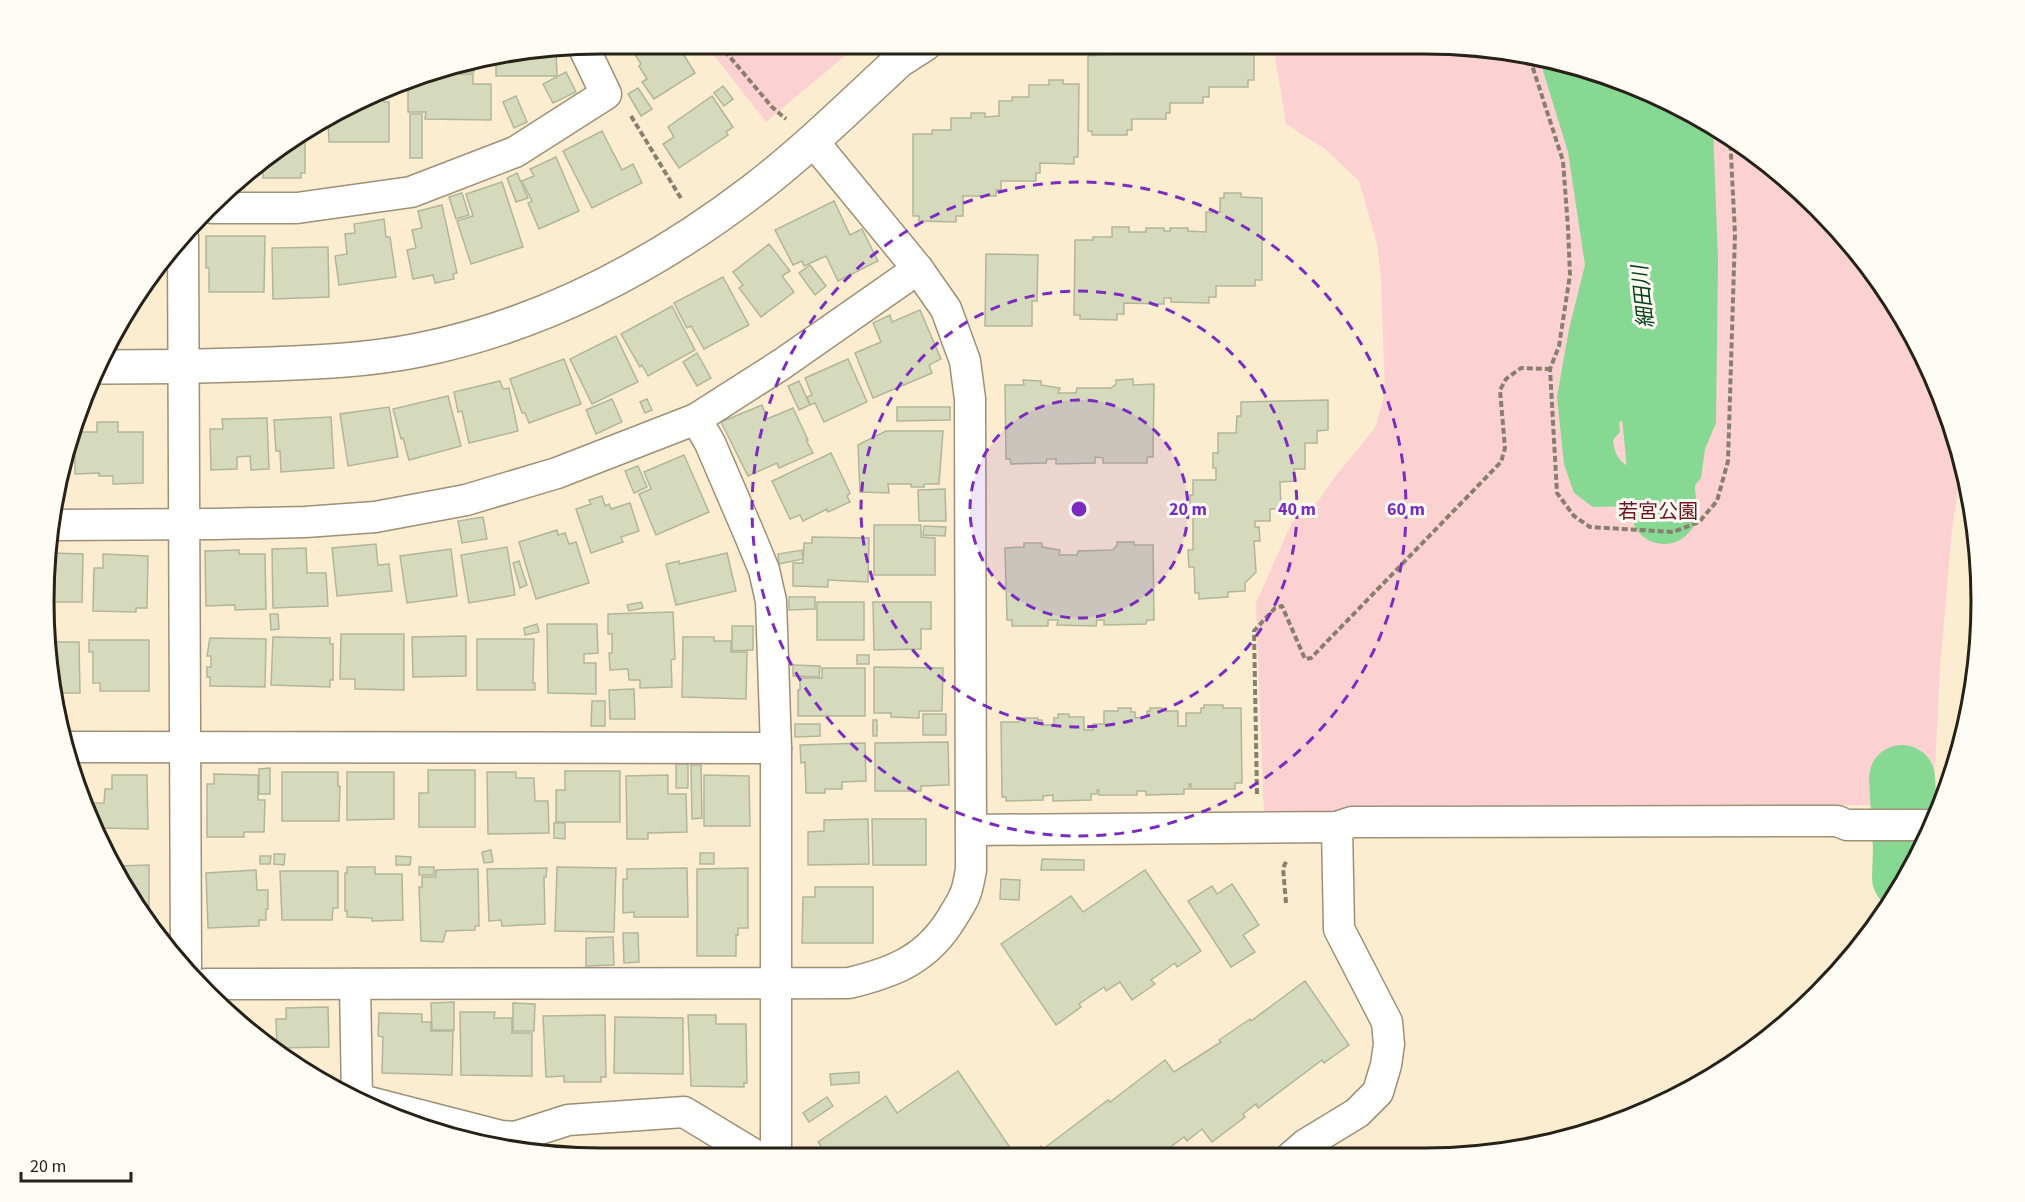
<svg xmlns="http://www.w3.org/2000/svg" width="2025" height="1202" font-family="'Source Sans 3','Noto Sans JP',sans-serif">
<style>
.green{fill:#fbd2d1}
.water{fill:#86d892}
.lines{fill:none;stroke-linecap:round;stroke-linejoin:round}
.stream{stroke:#86d892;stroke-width:10}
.river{stroke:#86d892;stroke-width:66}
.building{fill:#d5dabd;stroke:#b1b69a;stroke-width:1.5}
.street-casing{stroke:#9e9077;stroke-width:33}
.secondary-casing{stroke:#9e9077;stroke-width:36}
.path{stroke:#897f6c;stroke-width:4;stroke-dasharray:6 3;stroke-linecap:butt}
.street{stroke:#fff;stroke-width:30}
.secondary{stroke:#fff;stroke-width:33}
.ring{fill:none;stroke:#7b2cbf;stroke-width:3;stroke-dasharray:10 8}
.labels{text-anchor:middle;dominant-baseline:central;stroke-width:6;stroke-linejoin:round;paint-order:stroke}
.park-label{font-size:20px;fill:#701320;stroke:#fffcf6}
.water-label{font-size:21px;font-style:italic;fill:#044318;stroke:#fffcf6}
.rim{fill:none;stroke:#272217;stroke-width:3}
.centre{fill:#7b2cbf;stroke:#fffcf6;stroke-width:3}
.ring-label{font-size:18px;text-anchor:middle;font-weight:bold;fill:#7b2cbf;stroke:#fffcf6;stroke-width:6;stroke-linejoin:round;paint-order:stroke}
</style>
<rect width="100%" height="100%" fill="#fcedd1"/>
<!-- green -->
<g class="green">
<path d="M705 44H859L766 122Z"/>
<path d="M1273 44 1461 45 1604 73 1734 138 1818 207 1888 292 1939 388 1962 463 1952 529 1940 667 1933 807 1874 805 1264 813 1256 603 1292 522 1319 500 1334 478 1375 428 1385 393 1381 278 1377 244 1359 181 1325 149 1286 124Z"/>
</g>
<!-- water -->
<path class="water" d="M1541 61 1604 73 1713 127 1718 260 1716 423 1705 449 1701 478 1680 504H1659L1648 464 1656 449 1655 439 1647 430 1634 425 1631 418 1619 422 1620 432 1613 440C1614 454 1620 464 1633 468L1640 506 1593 507 1574 493 1564 464 1557 397 1569 329 1585 265 1568 152 1544 74Z"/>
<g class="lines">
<!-- stream -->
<path class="stream" d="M1331 49 1387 45"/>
<!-- river -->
<g class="river">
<path d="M1655 415 1664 511"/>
<path d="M1902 778 1906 848 1905 878"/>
</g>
</g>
<!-- building -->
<g class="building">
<path d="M648 44H677L695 73 654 99 642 82 647 79 639 66 641 64 636 56 639 53 637 50Z"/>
<path d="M1120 44H1254V80H1248V87H1209V97H1203V103H1170V113H1166V119H1132V130H1127V135H1092V131H1088V56L1120 53Z"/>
<path d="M556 51 557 76H496V63H499V60Z"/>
<path d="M474 65V72H462V66Z"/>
<path d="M566 72 576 92 553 103 543 84Z"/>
<path d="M419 74H473V84H491V120L425 119 426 112H408V80Z"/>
<path d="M1049 80H1063V84H1079L1078 157H1074V164L1040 163V173H1036V181H1001V190H996V196H963V216H956V222L919 221V216H913V134H932V130H951V118H971V113H985V117L999 116V101H1012V97H1029V85H1049Z"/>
<path d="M723 86 733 99 724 106 714 93Z"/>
<path d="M638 88 652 109 641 116 628 94Z"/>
<path d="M381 95H384V102H389V142H329L328 123Z"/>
<path d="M516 96 527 122 514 128 503 102Z"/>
<path d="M712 96 733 127 726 132 728 135 679 168 663 144 674 137 668 127Z"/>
<rect x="410" y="114" width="12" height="44"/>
<path d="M602 131 622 170 633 164 642 183 592 208 563 151Z"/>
<path d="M305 136V173H301V178H263V173L247 174 262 159Z"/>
<path d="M556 157 579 211 539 229 528 203 532 201 522 181 534 176 530 169Z"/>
<path d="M517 173 528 198 516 202 507 178Z"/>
<path d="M502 182 523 247 471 264 457 221 473 216 466 194Z"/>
<path d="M462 193 469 215 456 219 449 197Z"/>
<path d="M1224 193H1241V197L1262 198V280H1255V286H1216V297H1209V303L1171 302V298H1164V304L1124 303V314H1117V320L1080 319V315H1074L1075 240H1093V237H1112V227H1129V232H1146V228H1164V231H1170V228H1188V231L1206 232V212H1220V198H1224Z"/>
<path d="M834 201 850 235 862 229 878 261 838 281 826 256 804 266 802 261 793 265 775 230Z"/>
<path d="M442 205 457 273 453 274 454 279 435 283 433 275 413 279 407 250 416 248 412 230 422 228 418 211Z"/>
<path d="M384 219 386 237H390L396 277 339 285 335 256 347 254 345 234 355 233 354 224Z"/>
<path d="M206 236H265L264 292H209V268H206Z"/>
<path d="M769 244 790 271 782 276 794 292 761 317 739 288 743 285 733 272Z"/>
<path d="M328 247 329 297 273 299 272 248Z"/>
<path d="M986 254 1038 255 1037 301H1032V326H985Z"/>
<path d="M810 265 826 286 815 295 799 273Z"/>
<path d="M723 277 749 325 704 349 691 326 687 328 674 303Z"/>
<path d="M672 306 695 350 648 376 642 365 640 367 621 334Z"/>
<path d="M920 310 941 359 929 365 932 373 873 398 855 353 881 342 873 323 890 315 892 322Z"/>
<path d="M616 336 638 382 592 404 570 359Z"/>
<path d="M697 353 711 378 697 386 683 362Z"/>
<path d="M564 359 581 404 529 423 525 413H522L510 379Z"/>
<path d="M848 359 867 402 824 422 815 403 810 405 807 397 812 395 805 378Z"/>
<path d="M1133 379V385L1154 384 1153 457H1147V463H1103V458L1095 457V463L1056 464V459H1047L1046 463 1011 464 1010 459H1006L1005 385H1024L1023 380 1041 381V385L1060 388 1058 393H1076L1077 388H1111L1116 384V380Z"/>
<path d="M500 381 503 389 509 388 518 431 469 443 462 411 458 412 454 392Z"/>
<path d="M799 381 810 405 799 410 788 386Z"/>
<path d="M448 396 461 446 409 460 403 438 401 439 393 409Z"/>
<path d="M612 399 622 422 596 434 586 410Z"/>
<path d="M647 399 652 410 645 413 640 402Z"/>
<path d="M1328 400V430L1317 431V443H1305V469H1294V481L1280 482 1281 509H1270V521H1255V527H1259L1260 541H1254L1256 572 1245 583V591L1228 592V597L1199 599V593H1195L1194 567H1189L1188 550H1193V511H1190V495H1193V480H1216V468H1213V453H1218V433H1236L1237 416H1241V402Z"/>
<path d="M762 405 767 419 793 408 808 440H806L813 453 779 468 777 463 748 476 721 422Z"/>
<path d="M389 407 398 457 348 466 340 414Z"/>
<path d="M897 407H950V420L897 421Z"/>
<path d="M331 417 334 468 281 472 280 451H276L274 420Z"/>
<path d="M267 418 269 469 251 470 250 456 237 457V469L211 470 210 429H223L222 419Z"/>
<path d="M97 422H118V432H143V483L113 484V476H99V473L75 474V432H97Z"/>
<path d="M886 431H943L939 484H924V487H911V484H888L889 493 860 492 858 445Z"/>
<path d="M831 453 850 493 847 496 850 502 828 512 827 509 803 521 800 515 790 519 772 481Z"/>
<path d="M684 455 709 512 656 535 639 494 651 489 644 472Z"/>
<path d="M638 466 647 487 634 493 625 471Z"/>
<path d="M945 489 946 521H919L918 490Z"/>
<path d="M602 496 605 506 609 504 611 509 630 503 639 531 621 537 623 542 591 553 576 509 591 504 589 500Z"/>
<path d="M483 517 487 539 462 543 458 521Z"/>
<path d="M874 525H921V537L935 538V575H874Z"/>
<path d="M924 526 946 527 945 536 923 535Z"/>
<path d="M557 530 558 535 565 533 569 544 576 542 589 583 536 599 519 542Z"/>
<path d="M812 537 869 538 868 582 828 580V587L793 586V563H803L804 543H812Z"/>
<path d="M1117 542H1134V545H1153L1154 620H1147L1146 624 1104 625V620H1097L1096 626 1057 625 1058 620H1048V626H1012V620H1007L1005 548 1024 547V543H1042V547L1060 550 1059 555H1077L1078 551 1113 550 1117 545Z"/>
<path d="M376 544 378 565 389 564 392 591 337 596 332 548Z"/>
<path d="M507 547 515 595 469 603 461 555Z"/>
<path d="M306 548 307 573H326L328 606 273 608 272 549Z"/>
<path d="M451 549 457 596 407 603 400 556Z"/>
<path d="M239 550V554H265L266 609 235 610V605L206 606 205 551Z"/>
<path d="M802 550 803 559 779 564 778 554Z"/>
<path d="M51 553 83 554 82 602H44Z"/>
<path d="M727 553 736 591 676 605 666 564 679 561V564Z"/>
<path d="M103 554 148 556 147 608H136V612L93 611 94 568H103Z"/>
<path d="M519 561 527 585 520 588 513 563Z"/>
<path d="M789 597H815V609L789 610Z"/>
<path d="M641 602 643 608 629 611 627 605Z"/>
<rect x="817" y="602" width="47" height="38"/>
<path d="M873 602H931V629H921V649L874 650Z"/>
<path d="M673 612 675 659 671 660 672 687 640 688V680H629L628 669 610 670 609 653H612V634H608V614Z"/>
<path d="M270 614H278L279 629 271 630Z"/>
<path d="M537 624 539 632 525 635 524 628Z"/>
<path d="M547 624H597L598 653 584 654V663H596V694L548 693Z"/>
<path d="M732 626H753V650L732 651Z"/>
<path d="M341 634H404V690L355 689V679H340Z"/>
<path d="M466 636V676L413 677 412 637Z"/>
<path d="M273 637 330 638V644H333V680H330V687L271 685Z"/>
<path d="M683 637H714V641H731V652H747L746 699 682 697Z"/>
<path d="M210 638 266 639 265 687 210 686V677H207V667H211V656H207Z"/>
<path d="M477 639H534L533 683H535V690H477Z"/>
<path d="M89 640H149V691H100V683H93V652H89Z"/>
<path d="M50 642H79L80 693H59Z"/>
<rect x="857" y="655" width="12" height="9"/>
<path d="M793 665 820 666 819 677 793 676Z"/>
<path d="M874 667 943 668 942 711H919V718L891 717V713H874Z"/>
<path d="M822 668H865V716H798V690H800V678H822Z"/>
<path d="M634 689 635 719H610L609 690Z"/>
<path d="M592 701H605V726H591Z"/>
<path d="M1204 705H1223V708H1241L1242 783H1235V789H1191V784H1189V789H1184V794L1146 795V791H1137V795H1099V790H1097V794H1091V800L1053 801V795L1043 796V800L1006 801V797H1002L1001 722H1019V718H1038V720H1042V725H1054V718H1058V714H1069V717H1084V730H1093V724H1104V711H1118V708H1131V712H1135V718L1147 717V711H1150V708H1162L1163 711H1178V726H1186V713H1201V708H1204Z"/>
<rect x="923" y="714" width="23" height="21"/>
<rect x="873" y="720" width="4" height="16"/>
<path d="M795 724H820V736L795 737Z"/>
<path d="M948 742 949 785 921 786V791H875V743Z"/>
<path d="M865 743 866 781 842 782V789H825V793H806L805 762 801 763 800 745Z"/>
<rect x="676" y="764" width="12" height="24"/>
<path d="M691 765H701L702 818 692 819Z"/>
<path d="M270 768V794H259V769Z"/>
<path d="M428 770H475V827H419V793H428Z"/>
<path d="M72 771H81L80 792H83V799L73 781Z"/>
<path d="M565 771H620V822H556V790H565Z"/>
<path d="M282 772H338V786H340L339 821H282Z"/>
<path d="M347 772H394V819L347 820Z"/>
<path d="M487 772H516V778H534L535 801H548L549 833 488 834Z"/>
<path d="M214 774 258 775V800H265L264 832H244V837H207V784H214Z"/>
<path d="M112 775H147L148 829 99 828 92 815V803H104L105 789H112Z"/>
<path d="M668 775V794H686L687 832 648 833V839H627L626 776Z"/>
<path d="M704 775 749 776 750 826H704Z"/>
<path d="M868 819 869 864 808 865V832L824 831V820Z"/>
<path d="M872 819H926V865H873Z"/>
<path d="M554 823H565V839L554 838Z"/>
<path d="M491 850 493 862 484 863 482 852Z"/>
<rect x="700" y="853" width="14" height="11"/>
<path d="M274 854H285L284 865 274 864Z"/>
<path d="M260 856H271L270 864H260Z"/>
<path d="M396 856 411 857 410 865H396Z"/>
<path d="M1042 859 1084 860V870H1041Z"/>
<path d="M149 865V919H147L119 866Z"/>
<path d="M347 867H375V874H402L403 920 372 921V918L347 917V911H345V873H347Z"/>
<rect x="419" y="867" width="15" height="8"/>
<path d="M557 867 616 868 614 932 555 931Z"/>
<path d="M547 868 546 877H544L545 924 502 926 501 920 489 921 487 869Z"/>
<path d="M687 868 688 917H634V912L623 913V879H627V869Z"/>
<path d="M748 868V928H738V935H736V956H697V869Z"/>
<path d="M478 869 479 926H475V930L446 931 443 942 421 941 419 887H422V877H436V870Z"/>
<path d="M256 870 257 890H268V909H266V920H259V926L208 928 206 873Z"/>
<path d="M1145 870 1201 951 1177 967 1175 963 1151 980 1155 984 1132 1000 1120 982 1106 991 1104 987 1079 1004 1081 1007 1056 1025 1001 944 1071 896 1083 912Z"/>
<path d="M280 871H338V908H333L332 920H282Z"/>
<path d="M1001 879 1020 880 1019 900 1000 899Z"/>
<path d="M1232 884 1259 925 1243 935 1255 952 1231 967 1188 901 1212 886 1217 894Z"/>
<path d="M815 887H873V943H802L803 897H815Z"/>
<path d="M623 933H638L639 962 624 963Z"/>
<path d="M613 937 614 965 586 966V938Z"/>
<path d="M1305 981 1349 1045 1324 1063 1322 1060 1258 1108 1256 1104 1243 1114 1245 1117 1212 1142 1202 1129 1187 1141 1184 1137 1157 1157H1026L1041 1146 1043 1149 1108 1100 1110 1102 1165 1060 1174 1072 1221 1042 1219 1040 1250 1019 1251 1021Z"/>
<path d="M454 1002V1030H432L431 1003Z"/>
<path d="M513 1003 535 1004 534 1031H513Z"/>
<path d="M328 1007 329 1047 277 1048 276 1019H286V1008Z"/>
<path d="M460 1012H495L494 1018H512V1033H532V1076L461 1075Z"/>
<path d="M379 1013 422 1014V1022H431V1031H453L452 1075 382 1073 383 1037 378 1036Z"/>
<path d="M605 1015 606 1077H601V1082H564V1076L546 1077 543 1016Z"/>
<path d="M688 1015H716V1024H746L747 1083H744V1087L691 1086Z"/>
<path d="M615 1017 683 1018V1074L614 1073Z"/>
<path d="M958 1071 1011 1149 999 1157H828L818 1142 886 1096 897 1113Z"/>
<path d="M859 1072V1083L831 1085 830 1074Z"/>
<path d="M827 1097 833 1106 809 1122 803 1113Z"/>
</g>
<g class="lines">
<!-- street casing -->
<g class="street-casing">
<g id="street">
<path d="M212 208H297L411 192 515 152 606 94 583 46"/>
<path d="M183 237 186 966"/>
<path d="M696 419 710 443 750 536 764 570 771 601 776 748V1157"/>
<path d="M56 525 215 524 305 522 375 517 466 500 557 473 696 419 782 364 918 269"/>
<path d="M68 747 776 748"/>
<path d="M972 830 1337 827 1352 822 1837 821 1847 825H1933"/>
<path d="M206 984 849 983C895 972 927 959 952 918 956 911 961 904 964 897 968 889 969 879 971 870L970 399 965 361 946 309 918 269 812 140"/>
<path d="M355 984 357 1097"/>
<path d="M365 1101 501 1136 515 1137 568 1120 684 1112 758 1157"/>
<path d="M1291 1157 1306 1144 1357 1113 1378 1092 1386 1065 1389 1044 1387 1022 1339 929 1337 827"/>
</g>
</g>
<!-- secondary casing -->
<g class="secondary-casing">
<path id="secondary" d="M103 367C158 367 214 366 270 364 320 362 370 360 419 350 542 325 656 265 755 189 806 150 853 103 900 60L925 44"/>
</g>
<!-- path -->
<g class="path">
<path d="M719 44 772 107 786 119"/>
<path d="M1530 59 1563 161 1568 228 1570 275 1559 346 1550 369 1557 493 1574 516 1590 527 1673 532 1699 522 1717 501 1728 461 1735 234 1730 135"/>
<path d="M631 116 682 200"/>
<path d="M1257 794 1254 631 1275 608 1282 606 1305 659 1311 658 1501 462 1505 448 1500 390 1506 379 1521 368 1550 369"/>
<path d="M1286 903 1283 868 1287 860"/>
</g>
<!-- street -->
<use href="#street" class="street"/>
<!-- secondary -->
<use href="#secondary" class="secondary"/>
</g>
<!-- distance rings -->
<circle cx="1079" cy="509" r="109" fill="#7b2cbf" fill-opacity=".12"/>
<g class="ring">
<circle cx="1079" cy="509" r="109"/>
<circle cx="1079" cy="509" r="218"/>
<circle cx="1079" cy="509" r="327"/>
</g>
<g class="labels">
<!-- park labels -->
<g class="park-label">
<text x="1658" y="512">若宮公園</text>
</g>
<!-- water labels -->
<g class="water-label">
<text transform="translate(1643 297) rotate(-96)">細田川</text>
</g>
</g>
<!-- crop -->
<path d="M0 0H2025V1202H0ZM601 54H1424A547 547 0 0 1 1971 601V601A547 547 0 0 1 1424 1148H601A547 547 0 0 1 54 601V601A547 547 0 0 1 601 54Z" fill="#fffcf6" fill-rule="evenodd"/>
<path class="rim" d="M601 54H1424A547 547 0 0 1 1971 601V601A547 547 0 0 1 1424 1148H601A547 547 0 0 1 54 601V601A547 547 0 0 1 601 54Z"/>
<circle cx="1079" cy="509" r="9" class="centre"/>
<g class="ring-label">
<text x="1188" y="515">20 m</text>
<text x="1297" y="515">40 m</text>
<text x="1406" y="515">60 m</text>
</g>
<!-- scale -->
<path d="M21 1172v9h110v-9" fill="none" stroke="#272217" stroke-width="3"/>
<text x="30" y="1172" font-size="18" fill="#272217" stroke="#fffcf6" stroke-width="4.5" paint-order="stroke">20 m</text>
</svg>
